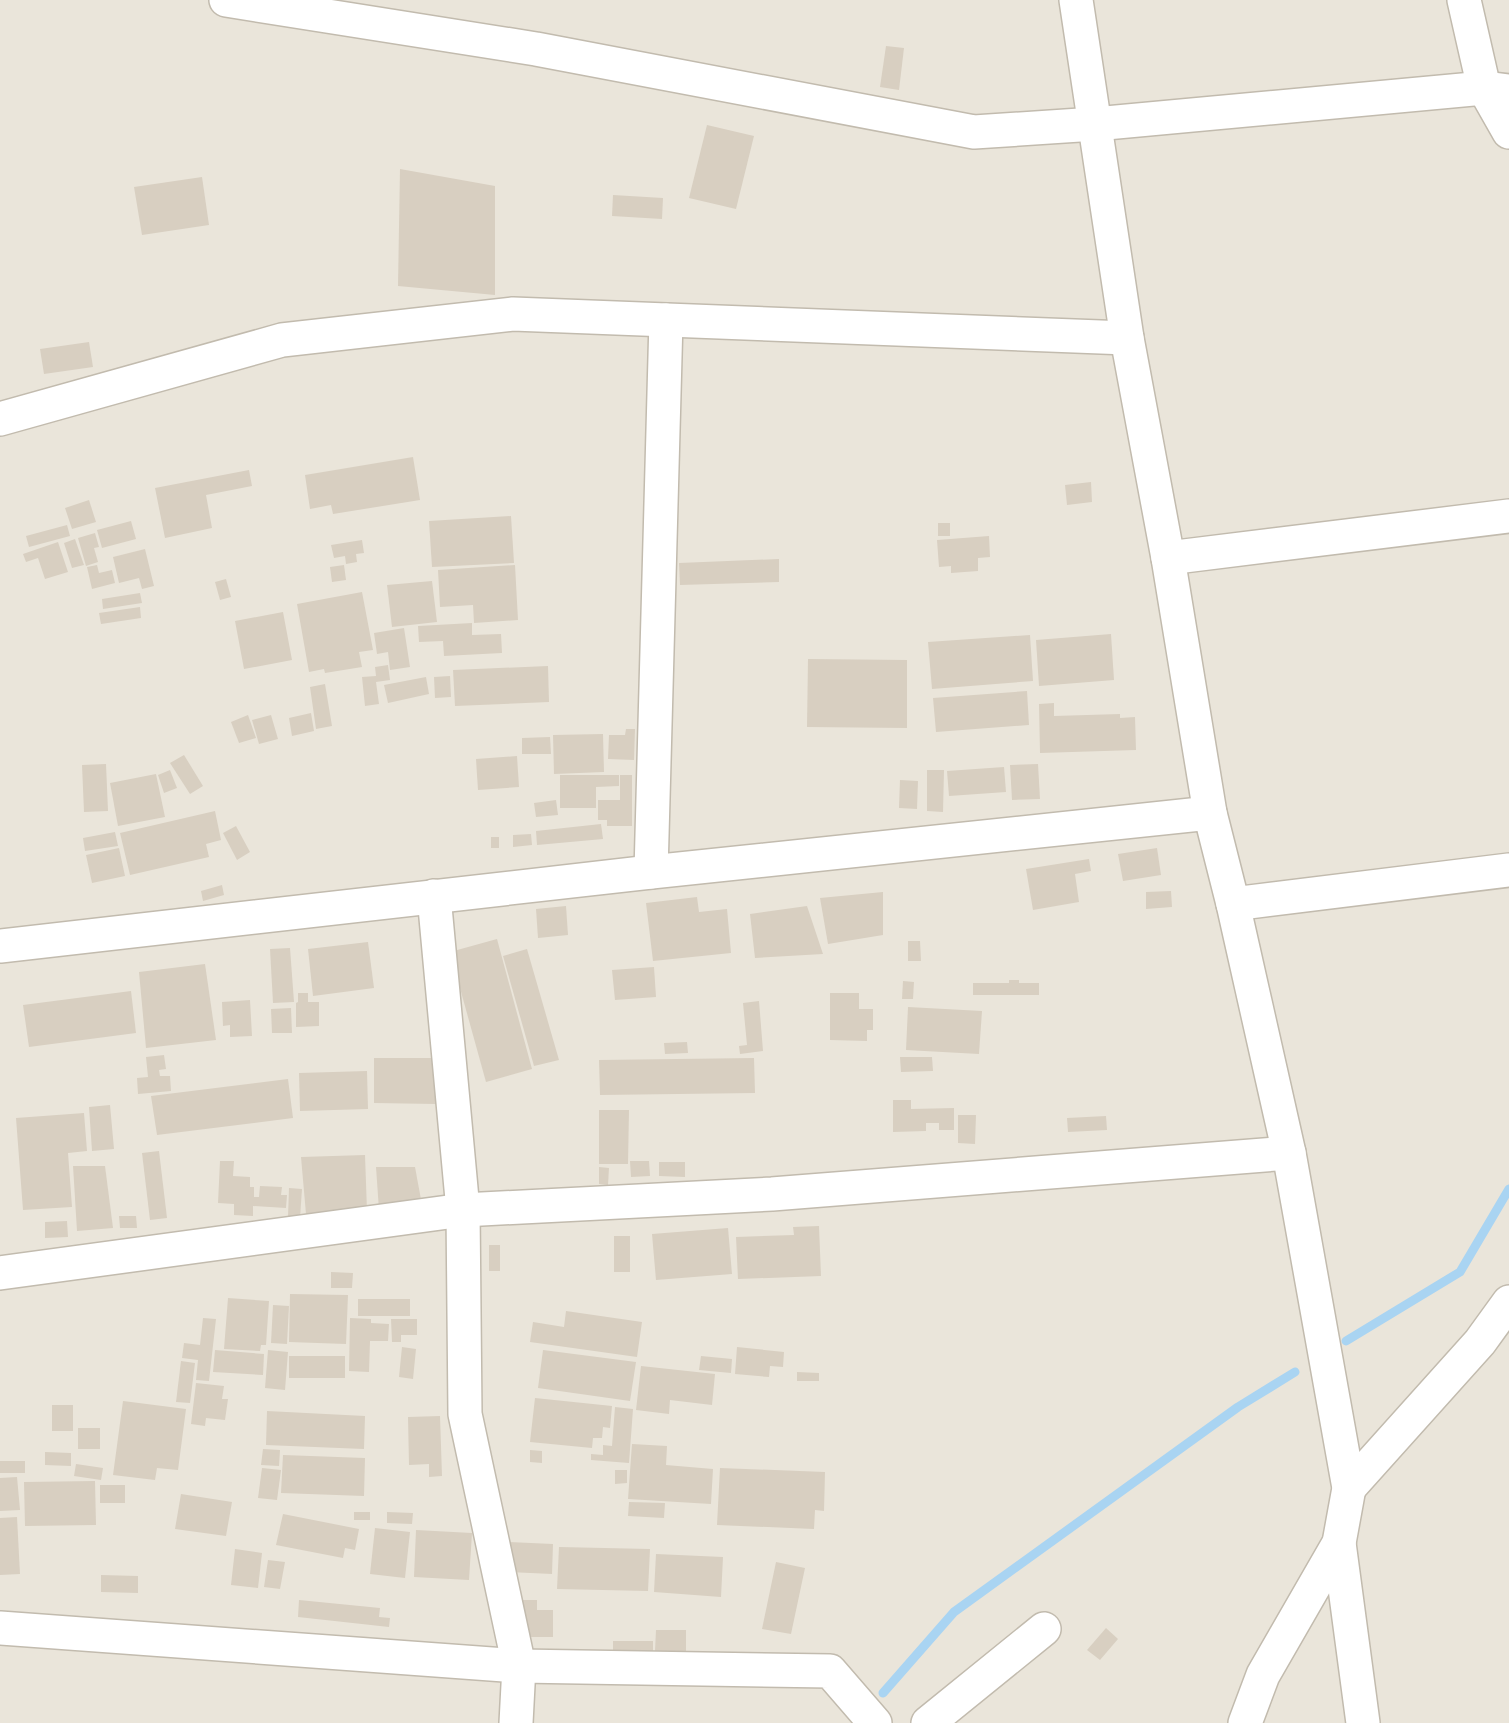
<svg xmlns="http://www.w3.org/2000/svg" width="1509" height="1723" font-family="'Golos Text',sans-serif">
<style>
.residential{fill:#eae5da}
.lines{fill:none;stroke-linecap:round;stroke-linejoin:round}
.stream{stroke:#a9d4f2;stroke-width:9}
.building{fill:#d8cfc1}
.minor-casing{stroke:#c2bbae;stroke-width:36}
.minor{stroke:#fff;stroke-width:33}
</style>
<rect width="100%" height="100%" fill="#f6f3ec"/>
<!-- residential -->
<rect class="residential" x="0" y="0" width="1509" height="1723"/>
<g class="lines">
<!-- stream -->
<g class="stream">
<path d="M1346 1341 1460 1272 1509 1189"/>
<path d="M883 1693 954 1612 1238 1407 1295 1372"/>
</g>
</g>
<!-- building -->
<g class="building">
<path d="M886 46 904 48 899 90 880 87Z"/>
<path d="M707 125 754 136 736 209 689 198Z"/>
<path d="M400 169 495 186V295L398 286Z"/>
<path d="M202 177 209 225 142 235 134 187Z"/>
<path d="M613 195 663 198 662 219 612 216Z"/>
<path d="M89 342 93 367 44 374 40 349Z"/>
<path d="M413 457 420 500 333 514 331 505 310 509 305 475Z"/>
<path d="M249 470 252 486 206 495 212 528 165 538 155 488Z"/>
<path d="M1091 482 1092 502 1067 505 1065 485Z"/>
<path d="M89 500 96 522 72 529 65 508Z"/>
<path d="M511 516 514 563 432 567 429 521Z"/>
<path d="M131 521 136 539 102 548 97 530Z"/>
<rect x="938" y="523" width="12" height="13"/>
<path d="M67 525 70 536 29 547 26 536Z"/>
<path d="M95 533 99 547 94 548 98 562 86 566 78 538Z"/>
<path d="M989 536 990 557 978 558V571L951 573V566L939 567 937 540Z"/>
<path d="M75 539 84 565 72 568 64 543Z"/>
<path d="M362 540 364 553 356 554 357 562 346 564 345 556 334 558 331 545Z"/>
<path d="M58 542 68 572 45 579 38 558 26 562 23 554Z"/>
<path d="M145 549 154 586 142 589 139 578 119 583 113 557Z"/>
<path d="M779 559V582L680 585 679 563Z"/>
<path d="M97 565 99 573 112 570 115 583 92 589 87 567Z"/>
<path d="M344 565 346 580 332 582 330 567Z"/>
<path d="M515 565 518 620 474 623 473 605 440 607 438 570Z"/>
<path d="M226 579 231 597 220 600 215 582Z"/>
<path d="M432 581 437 622 392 627 387 585Z"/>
<path d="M362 592 373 650 359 652 362 667 325 673 324 669 309 672 297 604Z"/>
<path d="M140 593 142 603 103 609 102 599Z"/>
<path d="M140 607 141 618 101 624 99 613Z"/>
<path d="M283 612 292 660 244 669 235 621Z"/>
<path d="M472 623V635L501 634 502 653 444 656 443 641 419 642 418 626Z"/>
<path d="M404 628 410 667 390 670 388 652 377 654 374 633Z"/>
<path d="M1111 634 1114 680 1039 686 1036 640Z"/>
<path d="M1030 635 1033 681 932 689 928 642Z"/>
<path d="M808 659 907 660V728L807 727Z"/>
<path d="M388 665 390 680 376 682 379 704 365 706 362 677 376 676 375 667Z"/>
<path d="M548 666 549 702 455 706 453 670Z"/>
<path d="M450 676 451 697 435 698 434 677Z"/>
<path d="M426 677 429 694 388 703 384 685Z"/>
<path d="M325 684 332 726 316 729 310 687Z"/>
<path d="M1027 691 1029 725 936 732 933 698Z"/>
<path d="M1054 703V716L1120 714V718L1135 717 1136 750 1040 753 1039 704Z"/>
<path d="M311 713 314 731 292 736 289 718Z"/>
<path d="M248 715 256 738 239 743 231 722Z"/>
<path d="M271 715 278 739 259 744 252 720Z"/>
<path d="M626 729H635L634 760 608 759 609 735H625Z"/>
<path d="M603 734 604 772 554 774 553 735Z"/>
<path d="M550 737 551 754H522V738Z"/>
<path d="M184 755 203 786 190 794 170 763Z"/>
<path d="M517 756 519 787 478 790 476 759Z"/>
<path d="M106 764 108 811 84 812 82 765Z"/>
<path d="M1038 764 1040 799 1012 800 1010 765Z"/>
<path d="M1004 767 1006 792 949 796 947 771Z"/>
<path d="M170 770 177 788 164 793 158 775Z"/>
<path d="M927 770H944L943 812 927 811Z"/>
<path d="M156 774 165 817 118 826 110 783Z"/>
<path d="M560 775H619V786L596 787V808H560Z"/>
<path d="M620 775H632V826H607V820H598V800H620Z"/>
<path d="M900 780 918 781 917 809 899 808Z"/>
<path d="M556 800 558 815 536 817 534 803Z"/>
<path d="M215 811 221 840 206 844 209 857 130 875 120 833Z"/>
<path d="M601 824 603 839 537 845 536 831Z"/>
<path d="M236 826 250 852 237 860 223 833Z"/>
<path d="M115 832 118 846 85 851 83 838Z"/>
<path d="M531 834 532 845 513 847V835Z"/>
<rect x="491" y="837" width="8" height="11"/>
<path d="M119 848 125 876 92 883 86 855Z"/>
<path d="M1157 848 1161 875 1123 881 1118 854Z"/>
<path d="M1089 859 1091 871 1075 874 1079 902 1033 910 1026 869Z"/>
<path d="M222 885 224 895 203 901 201 891Z"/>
<path d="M1171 891 1172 907 1146 909V892Z"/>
<path d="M883 892V935L828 944 820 898Z"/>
<path d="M697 897 699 912 727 909 731 953 653 961 646 903Z"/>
<path d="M566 906 568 935 538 938 536 909Z"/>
<path d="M807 906 823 954 755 958 750 914Z"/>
<path d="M497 939 532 1069 486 1082 450 952Z"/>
<path d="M908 941H920L921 961H908Z"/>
<path d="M368 942 374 988 313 996 308 949Z"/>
<path d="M290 948 294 1002 273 1003 270 949Z"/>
<path d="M527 949 559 1060 534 1066 503 956Z"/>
<path d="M205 964 216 1040 146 1048 139 972Z"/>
<path d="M654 967 656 997 615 1000 612 970Z"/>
<path d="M1009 980H1019V983H1039V995H973V983H1009Z"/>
<path d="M903 981 914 982 913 999H902Z"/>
<path d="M131 991 136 1033 29 1047 23 1005Z"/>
<path d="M298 993H308V1002H319V1026L296 1027V1003L298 1002Z"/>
<path d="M830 993H859V1009H873V1030H867V1041L830 1040Z"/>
<path d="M250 1000 252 1036 230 1037V1025L223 1026 222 1002Z"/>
<path d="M759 1001 763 1051 740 1054 739 1046 747 1045 743 1003Z"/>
<path d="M908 1007 982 1011 979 1054 906 1050Z"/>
<path d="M291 1008 292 1033H272L271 1009Z"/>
<path d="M687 1042 688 1053 665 1054 664 1043Z"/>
<path d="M164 1055 166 1069 159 1070 160 1076H170L171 1091 138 1094 137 1078 148 1077 146 1057Z"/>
<path d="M900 1057H932L933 1071 901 1072Z"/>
<path d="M374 1058H436V1104L374 1103Z"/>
<path d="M754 1058 755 1093 600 1095 599 1060Z"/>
<path d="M367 1071 368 1109 300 1111 299 1073Z"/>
<path d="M288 1079 293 1118 157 1135 151 1096Z"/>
<path d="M893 1100H911V1109L954 1108V1130H939V1123H926V1131L893 1132Z"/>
<path d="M110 1105 114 1149 92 1151 89 1107Z"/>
<path d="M599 1110H629L628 1164H599Z"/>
<path d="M84 1113 87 1151 68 1153 72 1207 23 1210 16 1118Z"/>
<path d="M958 1115H976L975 1144 958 1143Z"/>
<path d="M1106 1116 1107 1130 1068 1132 1067 1118Z"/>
<path d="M159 1151 167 1218 150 1220 142 1153Z"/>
<path d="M365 1155 367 1211 306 1214 301 1157Z"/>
<path d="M220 1161H234L233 1176 250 1177V1187H254V1197H259L260 1186 282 1187 281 1195H287L286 1208 253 1206V1216L234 1215V1204L218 1203Z"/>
<path d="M630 1161H649L650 1176 631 1177Z"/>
<path d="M659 1162H685V1177L659 1176Z"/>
<path d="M73 1166H105L113 1228 77 1231Z"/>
<path d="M376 1167H415L422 1205 379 1210Z"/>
<path d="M599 1167 609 1168 608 1185 599 1184Z"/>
<path d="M289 1188 302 1189 300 1218 288 1217Z"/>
<path d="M119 1216H136L137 1228H120Z"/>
<path d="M67 1221 68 1237 45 1238V1222Z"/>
<path d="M819 1226 821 1276 738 1279 736 1237 794 1235 793 1227Z"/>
<path d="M728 1228 732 1274 656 1280 652 1234Z"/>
<rect x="614" y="1236" width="16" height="36"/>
<rect x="489" y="1245" width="11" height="26"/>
<path d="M331 1272 353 1273 352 1288H331Z"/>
<path d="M290 1294 348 1295 346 1344 289 1342Z"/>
<path d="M228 1298 269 1301 266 1345H261L260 1351 224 1349Z"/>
<rect x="358" y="1299" width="52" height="17"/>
<path d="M273 1305 289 1306 287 1344 271 1343Z"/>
<path d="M566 1311 642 1322 637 1357 530 1342 533 1322 564 1327Z"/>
<path d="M203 1318 216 1319 209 1381 196 1380 198 1360 182 1358 184 1343 200 1345Z"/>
<path d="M350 1318 371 1319V1323L389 1324 388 1341H370L369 1372 349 1371Z"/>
<path d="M391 1319H417V1335H401V1342H392Z"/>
<path d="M402 1347 416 1349 413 1379 399 1377Z"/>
<path d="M737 1347 784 1352 783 1367 770 1366 769 1377 735 1374Z"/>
<path d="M215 1350 264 1354 263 1375 213 1372Z"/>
<path d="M268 1350 288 1352 285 1390 265 1388Z"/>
<path d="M543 1350 636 1362 630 1401 538 1388Z"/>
<rect x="289" y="1356" width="56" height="22"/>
<path d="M701 1356 732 1359 731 1373 699 1370Z"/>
<path d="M181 1361 195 1363 190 1403 176 1402Z"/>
<path d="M641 1366 715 1374 712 1405 670 1400 669 1414 636 1410Z"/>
<path d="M797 1372 819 1373V1381H797Z"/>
<path d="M196 1383 224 1386 222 1399H228L225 1420 206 1418 205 1426 191 1424Z"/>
<path d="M535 1398 612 1406 610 1428 603 1427 602 1438H593L592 1448 530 1442Z"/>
<path d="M123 1401 186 1409 178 1470 157 1468 155 1480 113 1475Z"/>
<rect x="52" y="1405" width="21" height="26"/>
<path d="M615 1407 633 1409 629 1463 591 1460V1454L603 1455V1445L612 1446Z"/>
<path d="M267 1411 365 1416 364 1449 266 1445Z"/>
<path d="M440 1416 442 1476 429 1477V1464L409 1465 408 1417Z"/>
<rect x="78" y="1428" width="22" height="21"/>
<path d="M632 1444 667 1446 666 1465 713 1469 711 1504 628 1499Z"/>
<path d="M263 1449 280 1450 279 1466 261 1465Z"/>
<path d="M530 1450 542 1451V1463L530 1462Z"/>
<path d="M45 1452 71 1453V1466L45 1465Z"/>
<path d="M283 1455 365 1458 364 1496 281 1493Z"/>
<rect x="0" y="1461" width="25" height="12"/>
<path d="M76 1464 103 1468 101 1480 74 1476Z"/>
<path d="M262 1468 281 1470 277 1500 258 1498Z"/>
<path d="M720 1468 825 1472 824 1511 815 1510 814 1529 717 1525Z"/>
<path d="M615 1470H627V1483L615 1484Z"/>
<path d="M17 1477 20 1510 0 1511V1478Z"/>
<path d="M95 1481 96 1525 25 1526 24 1482Z"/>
<rect x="100" y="1485" width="25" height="18"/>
<path d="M181 1494 232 1502 226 1536 175 1529Z"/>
<path d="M629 1502 665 1503 664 1518 628 1516Z"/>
<rect x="354" y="1512" width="16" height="8"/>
<path d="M387 1512 413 1513 412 1524 387 1523Z"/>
<path d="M283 1514 359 1529 355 1550 345 1548 343 1558 276 1545Z"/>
<path d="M17 1517 20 1574 0 1575V1518Z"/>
<path d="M375 1528 410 1532 405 1578 370 1574Z"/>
<path d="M416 1530 472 1533 469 1580 414 1577Z"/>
<path d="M509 1542 553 1544 552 1574 509 1572Z"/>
<path d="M559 1547 650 1549 648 1591 557 1589Z"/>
<path d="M235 1549 262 1553 258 1588 231 1585Z"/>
<path d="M656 1554 723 1557 721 1597 654 1592Z"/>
<path d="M268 1560 285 1562 280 1589 264 1587Z"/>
<path d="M776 1562 805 1568 791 1634 762 1629Z"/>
<path d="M101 1575 138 1576V1593L101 1592Z"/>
<path d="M299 1600 380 1608 379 1617 390 1618 389 1627 298 1617Z"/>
<path d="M517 1600H537V1610H553V1637H517Z"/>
<path d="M1106 1628 1118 1639 1100 1660 1087 1650Z"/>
<path d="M656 1630H686V1651H655Z"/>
<rect x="613" y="1641" width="40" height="10"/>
</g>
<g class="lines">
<!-- minor casing -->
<g class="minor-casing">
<g id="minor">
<path d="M226 0 536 49 974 132 1095 124 1484 88 1509 91"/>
<path d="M1076 0 1127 338 1168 558 1210 813 1233 904 1289 1153 1349 1488 1339 1543 1263 1675 1245 1723"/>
<path d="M1464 0 1484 88 1509 132"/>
<path d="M0 419 282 340 513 314 1127 338"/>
<path d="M1168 558 1509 516"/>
<path d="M651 872 666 320"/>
<path d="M434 896 463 1210 465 1414 519 1666 516 1723"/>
<path d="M1233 904 1509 870"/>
<path d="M0 946 651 872 1210 813"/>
<path d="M0 1273 463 1210 772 1194 1289 1153"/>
<path d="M1349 1488 1480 1342 1509 1302"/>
<path d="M1339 1543 1363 1723"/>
<path d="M0 1628 519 1666 830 1671 875 1723"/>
<path d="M928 1723 1044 1629"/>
</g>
</g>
<!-- minor -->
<use href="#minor" class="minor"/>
</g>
</svg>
